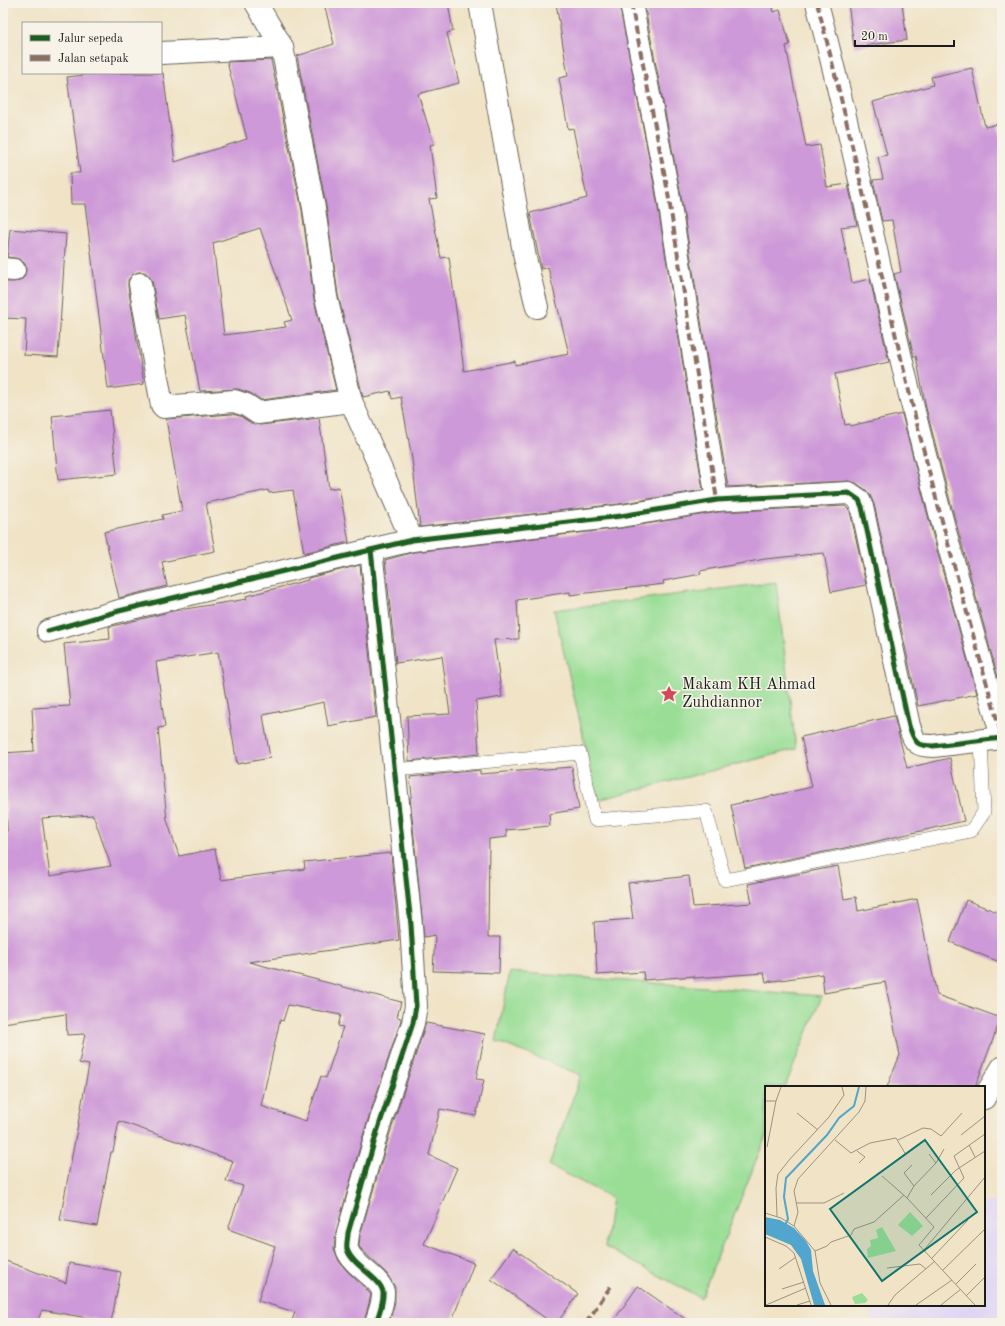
<svg xmlns="http://www.w3.org/2000/svg" width="1005" height="1326" font-family="'Old Standard TT',serif">
<style>
.built{fill:#ded5f5}
.green{fill:#9ade96;stroke:#5b7d59}
.building{fill:#ce99d8;fill-rule:evenodd}
.lines{fill:none;stroke-linecap:round;stroke-linejoin:round}
.lane-casing{stroke:#666258;stroke-width:14}
.street-casing{stroke:#666258;stroke-width:24}
.lane{stroke:#fff;stroke-width:13}
.street{stroke:#fff;stroke-width:22}
.quiet{stroke:#8d6e63;stroke-width:4;stroke-dasharray:8 4;stroke-linecap:butt}
.cycleway-casing{stroke:#f7f3e8;stroke-width:8}
.cycleway{stroke:#1b5e20;stroke-width:5}
.labels{text-anchor:middle;dominant-baseline:central;stroke-width:3;stroke-linejoin:round;paint-order:stroke}
.poi-label{font-size:16px;fill:#1c1c1c;stroke:#f7f3e8;text-anchor:start}
.inset-river{fill:none;stroke:#52a5cd;stroke-width:2}
.inset-road{fill:none;stroke:#9b9382;stroke-width:1}
.view{fill:#0f766e;fill-opacity:0.15;stroke:#0f766e;stroke-width:2}
.inset-edge{fill:none;stroke:#1c1c1c;stroke-width:2}
</style>
<rect width="100%" height="100%" fill="#f7f3e8"/>
<filter id="ink" filterUnits="userSpaceOnUse"><feTurbulence type="fractalNoise" baseFrequency=".025" numOctaves="2"/><feDisplacementMap in="SourceGraphic" scale="8" xChannelSelector="R" yChannelSelector="G"/><feConvolveMatrix kernelMatrix="1 2 1 2 8 2 1 2 1" color-interpolation-filters="sRGB"/></filter>
<filter id="wash" filterUnits="userSpaceOnUse"><feTurbulence type="fractalNoise" baseFrequency=".012" numOctaves="4" result="noise"/><feDisplacementMap in="SourceGraphic" scale="16" xChannelSelector="R" yChannelSelector="G"/><feGaussianBlur stdDeviation="0.9" result="paint"/><feColorMatrix in="noise" values="0 0 0 0 0 0 0 0 0 0 0 0 0 0 0 0 0 1.4 0 .05"/><feComposite in="paint" operator="in"/></filter>
<g filter="url(#wash)">
<rect width="100%" height="100%" fill="#f0e3c6"/>
<!-- built -->
<path class="built" d="M1002 1201V1323H871L869 1305H984V1202Z"/>
<!-- green -->
<g class="green">
<path d="M776 582 796 749 598 800 554 610Z"/>
<path d="M510 972 822 996 785 1087H766V1136L701 1298 605 1247 612 1198 549 1165 581 1075 496 1041Z"/>
</g>
<g id="blocks">
<!-- building -->
<g class="building">
<path d="M324 3H448L453 31 447 33 459 83 418 94 434 144 430 145 437 198 429 199 441 258 449 257 464 371 515 361V365L569 354 548 267 541 269 530 213 587 198 573 128 568 129 559 78 568 76 556 3H619L655 189 703 490 619 504 420 527 412 459 401 397 392 399 390 391 363 397 338 295 326 206 297 56 334 44Z"/>
<path d="M644 3H772L774 12 780 10 790 45 786 46 806 147 820 145 827 187 848 184 857 225 841 227 852 283 870 279 889 362 835 374 845 425 850 424V426L902 414 937 551 977 694 918 706 874 504 870 495 866 490 856 483 848 481 728 487 679 185Z"/>
<path d="M848 3H902L907 40 854 47Z"/>
<path d="M271 60 302 210 314 300 336 390 261 400 250 393 238 389 200 391 185 315 159 319 152 281 149 276 145 272H138L132 275 128 280V286L144 384 108 389 85 204H71L70 173H80L67 77 100 73H163L175 162 247 139 227 62ZM260 228 292 320 284 322 286 327 224 335 213 243Z"/>
<path d="M972 68 985 127 998 124 1002 147 1001 689 949 497 926 408 916 356 914 357 903 311 894 274 901 272 892 220 882 221 873 180 883 179 878 157 887 155 873 102 933 85 931 77Z"/>
<path d="M10 229 66 234 58 357 24 355 26 319 3 318V282H13L20 281 24 277 26 271 25 264 21 260 15 258 7 257Z"/>
<path d="M110 410 117 474 58 480 52 416Z"/>
<path d="M232 414 240 416 251 423 260 425 319 418 329 489 339 487 349 542 304 553 293 490 269 493 268 490 206 503 215 551 162 562 167 586 119 598 104 532 163 519 162 515 182 511 166 419Z"/>
<path d="M845 506 850 511 866 585 831 592 824 553 765 559 700 571 701 574 663 581 664 584 570 595V592L517 600 519 639 494 640 502 697 476 701 479 754 409 761 407 716 450 714 442 656 396 663 385 560 414 552 622 528 718 512Z"/>
<path d="M360 565 376 717 328 726 324 702 263 715 270 758 237 764 218 652 156 662 165 727 158 728 167 820 179 856 215 849 221 880 305 869 304 862 391 853 399 940 249 962 401 1002 397 1017 401 1018V1020L365 1129 336 1232 334 1249 339 1261 346 1270 367 1290 371 1295 364 1323H291L295 1312 258 1301 275 1246 228 1229 243 1186 226 1181 233 1161 119 1121 113 1152H111L97 1226 60 1220 89 1065 79 1063 85 1034 67 1035 66 1014 3 1023V832L7 831 3 753 34 751 32 708 70 706 64 644 110 639 109 627 173 611 247 599 246 596 308 580V578ZM93 815 111 866 50 876 42 818ZM288 1005 341 1015 338 1026 343 1027 326 1078 321 1076 306 1121 261 1106 280 1020 283 1021Z"/>
<path d="M894 716 907 768 950 758 964 821 869 843 745 868 731 805 812 787 801 737Z"/>
<path d="M572 767 579 809 549 814 550 826 506 830 507 837 489 839 488 937H500L499 973 433 971 435 935 424 937 410 797 412 796 410 777 480 770V774Z"/>
<path d="M838 866 844 899 856 897 858 911 917 899 937 995 1001 1018 975 1087H887L900 1055 885 982 824 993 822 974 766 982 764 973 694 978V976L644 980 643 972 597 975 594 922 633 919 628 883 689 876 693 907 752 903 748 884Z"/>
<path d="M966 900 1002 914V963L950 942Z"/>
<path d="M426 1023 485 1034 476 1079 484 1080 476 1116 440 1109 429 1155 457 1168 424 1244 474 1263 451 1323H389L395 1302V1287L387 1274 361 1249 359 1246 360 1235 389 1136Z"/>
<path d="M513 1248 578 1294 557 1323H552L491 1279Z"/>
<path d="M3 1260 66 1283 69 1263 121 1272 111 1322 42 1310 37 1323H20L3 1317Z"/>
<path d="M638 1286 691 1323H612Z"/>
</g>
</g>
</g>
<g filter="url(#ink)">
<use href="#blocks" fill-opacity="0" stroke="#666258" stroke-width="1"/>
<g class="lines">
<!-- lane casing -->
<g class="lane-casing">
<path id="lane" d="M394 770 580 753 595 820 706 811 725 880 971 831 984 812 981 740"/>
</g>
<!-- street casing -->
<g class="street-casing">
<g id="street">
<path d="M256 3 282 47"/>
<path d="M480 3 525 258 537 307"/>
<path d="M631 3 667 187 717 500"/>
<path d="M817 3C848 121 873 240 901 358 931 485 966 611 1002 737"/>
<path d="M161 53 282 47 314 208 326 297 351 401 412 540"/>
<path d="M3 269 14 270"/>
<path d="M140 284 162 405 164 407 234 401 246 405 258 413 351 401"/>
<path d="M371 550 411 925 416 1006 413 1023 377 1132 348 1233C348 1238 346 1244 347 1249 352 1266 380 1277 383 1292 384 1302 379 1313 376 1323"/>
<path d="M48 631 119 611 412 540 621 516 717 500 849 493 859 500 862 507 909 726C915 742 915 746 933 746L1002 738"/>
<path d="M984 1098 1002 1068"/>
</g>
</g>
<!-- lane -->
<use href="#lane" class="lane"/>
<!-- street -->
<use href="#street" class="street"/>
<!-- quiet -->
<g class="quiet">
<path d="M631 3 667 187 717 500"/>
<path d="M817 3C848 121 873 240 901 358 931 485 966 611 1002 737"/>
<path d="M586 1323 611 1286"/>
</g>
<!-- cycleway casing -->
<g class="cycleway-casing">
<g id="cycleway">
<path d="M371 550 411 925 416 1006 413 1023 377 1132 348 1233C348 1238 346 1244 347 1249 352 1266 380 1277 383 1292 384 1302 379 1313 376 1323"/>
<path d="M48 631 119 611 412 540 621 516 717 500 849 493 859 500 862 507 909 726C915 742 915 746 933 746L1002 738"/>
</g>
</g>
<!-- cycleway -->
<use href="#cycleway" class="cycleway"/>
</g>
</g>
<!-- icons -->
<defs>
<g id="sight-bare" transform="scale(1.38)"><path d="M0-6L1.8-2.2L6-1.7L2.9 1.2L3.7 5.4L0 3.3L-3.7 5.4L-2.9 1.2L-6-1.7L-1.8-2.2Z" fill="#d1495b" stroke="#f7f3e8" stroke-width="2.5" paint-order="stroke"/></g>
</defs>
<g fill-rule="evenodd">
<use href="#sight-bare" x="669" y="694"/>
</g>
<g class="labels">
<!-- poi labels -->
<g class="poi-label">
<text x="682" y="685">Makam KH Ahmad<tspan x="682" dy="18">Zuhdiannor</tspan></text>
</g>
</g>
<!-- overview -->
<g transform="translate(765 1086)">
<rect width="220" height="220" fill="#f0e3c6"/>
<path d="M145 126 158 140 147 150 133 139ZM117 141 131 165 103 172 102 163 106 160 105 154 113 152 111 144ZM97 207 103 214 100 217 90 218 87 211Z" fill="#9ade96"/>
<path d="M0 131 15 134 29 142 41 155 46 164 48 185 60 219H49L36 173 26 159 0 148Z" fill="#52a5cd"/>
<path class="inset-river" d="M18 144 23 133 19 111 21 92 62 49 74 32 89 20 94 1"/>
<path class="inset-road" d="M0 15H11L2 61M11 15 16 1M32 27 53 44M196 49 220 30M70 54 86 67 105 57 131 52 141 69M133 54 158 42 166 43 176 50 197 27M204 59 210 71M92 65 100 71 94 77M171 77 179 63M147 79 139 87 149 100M117 90 142 112 169 141 154 159 210 219M166 109 191 84 220 65M142 112 149 100 171 77 164 68M31 117H59L79 107M0 127 16 132 29 140 45 159 50 165 55 197 66 219M12 130 11 102 13 88 25 73 64 31 79 9 77 1M161 132 199 92 189 70 220 48M29 140 33 126 29 105 33 93 94 26 100 15 101 1M0 151 21 160 29 167 46 219M159 164 220 91M50 165 62 160 66 156 86 149 89 143 109 136 139 109M167 172 203 134M122 182 155 178 161 183M14 183 31 171M178 184 220 143M191 198 211 178M17 203 39 196M201 210 220 191M1 219 41 202M32 219 45 215M123 219 130 209 170 175M151 219 187 194M176 219 196 203"/>
<path class="view" d="M160 54 212 126 117 195 65 123Z"/>
<rect width="220" height="220" class="inset-edge"/>
</g>
<!-- margin -->
<rect width="1005" height="1326" fill="none" stroke="#f7f3e8" stroke-width="16"/>
<!-- legend -->
<rect x="22" y="22" width="140" height="52" fill="#f7f3e8" stroke="#9f9d96"/>
<rect x="30" y="35" width="20" height="6" fill="#1b5e20" stroke="#9f9d96"/>
<text x="58" y="42" font-size="12" fill="#1c1c1c">Jalur sepeda</text>
<rect x="30" y="55" width="20" height="6" fill="#8d6e63" stroke="#9f9d96"/>
<text x="58" y="62" font-size="12" fill="#1c1c1c">Jalan setapak</text>
<!-- scale -->
<path d="M855 40v6h99v-6" fill="none" stroke="#1c1c1c" stroke-width="2"/>
<text x="861" y="40" font-size="12" fill="#1c1c1c" stroke="#f7f3e8" stroke-width="3" paint-order="stroke">20 m</text>
</svg>
